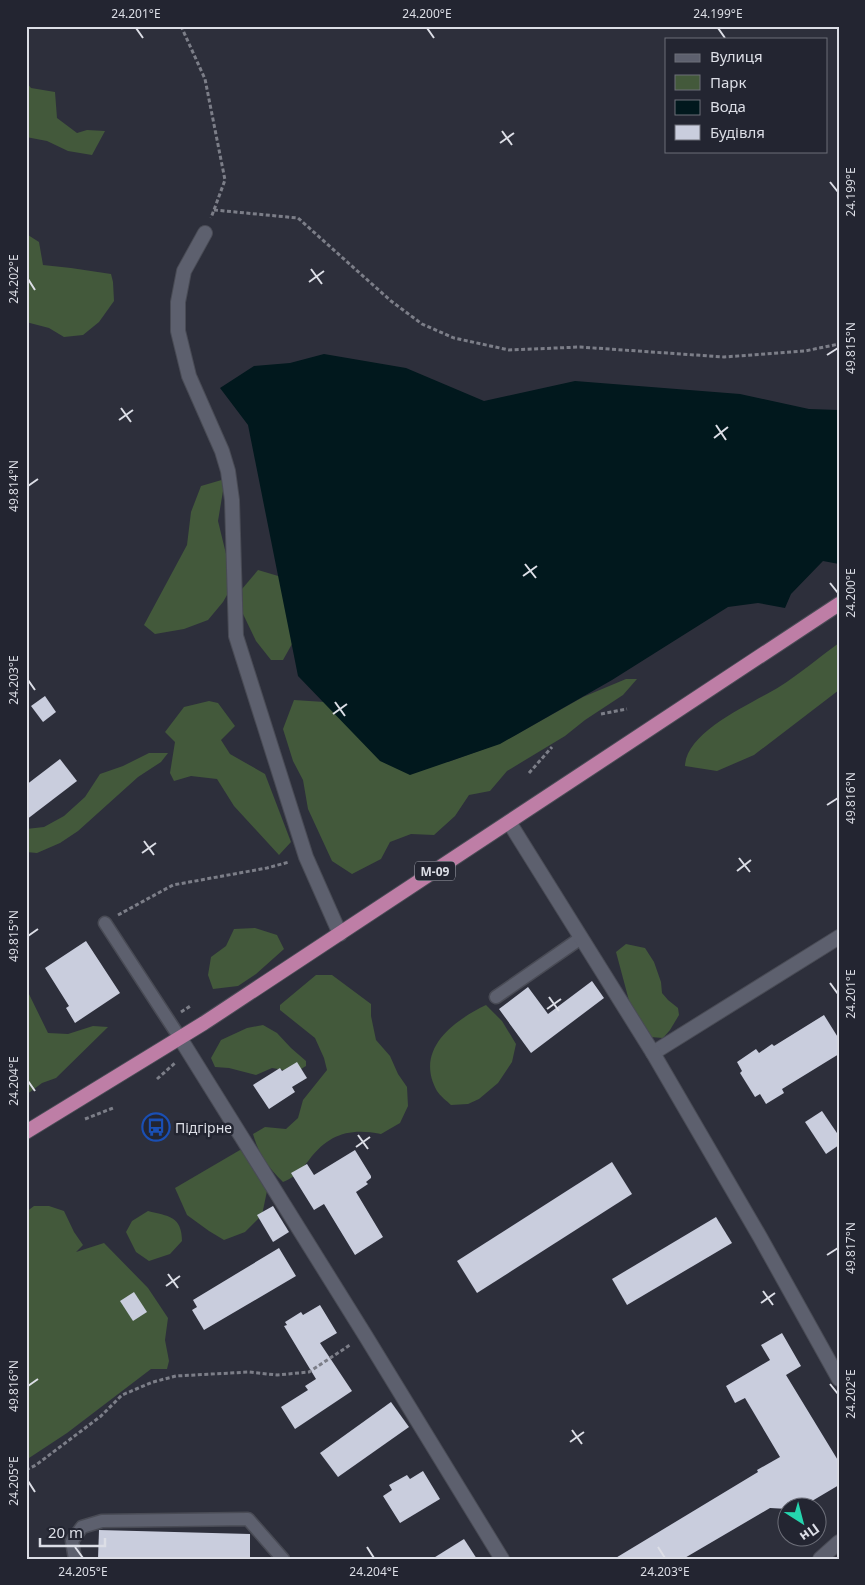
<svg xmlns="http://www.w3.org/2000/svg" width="865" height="1585" font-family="'Noto Sans',sans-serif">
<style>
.green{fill:#43593b}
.water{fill:#01181d}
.building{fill:#c9cddd}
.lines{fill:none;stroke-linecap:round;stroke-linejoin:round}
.service-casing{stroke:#494b55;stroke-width:15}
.minor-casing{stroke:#494b55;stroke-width:16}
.tertiary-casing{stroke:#494b55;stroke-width:16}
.trunk-casing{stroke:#494b55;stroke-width:16}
.path{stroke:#7c7e88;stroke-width:3;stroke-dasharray:4 2.5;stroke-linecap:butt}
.service{stroke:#5d606e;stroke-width:12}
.minor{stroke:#5d606e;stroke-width:14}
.tertiary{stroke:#5d606e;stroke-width:14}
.trunk{stroke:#be7ea6;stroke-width:14}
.ticks{fill:none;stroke:#dcdee6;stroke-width:2}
.labels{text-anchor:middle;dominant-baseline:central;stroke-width:5;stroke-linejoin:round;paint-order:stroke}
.shield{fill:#232531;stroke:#a4a6b0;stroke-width:1}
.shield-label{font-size:12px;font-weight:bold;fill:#dcdee6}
.poi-label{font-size:14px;fill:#dcdee6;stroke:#232531;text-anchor:start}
.neatline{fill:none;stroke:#dcdee6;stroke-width:2}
.ticks-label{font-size:12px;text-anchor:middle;fill:#dcdee6}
</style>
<rect width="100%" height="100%" fill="#2d2f3b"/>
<!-- green -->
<g class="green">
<path d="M26 82 31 88 55 92 57 118 77 133 87 130 105 131 92 155 68 151 47 141 26 137Z"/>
<path d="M28 235 39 242 43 265 71 268 111 274 113 282 114 301 99 322 83 335 64 337 49 328 26 322V237Z"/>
<path d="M225 479 218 521 228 562 227 595 223 602 208 620 184 629 155 634 144 625 187 545 191 512 201 486Z"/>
<path d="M258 570 285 578 292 644 283 660H271L256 641 243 614 242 589Z"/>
<path d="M839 643V690L754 755 717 771 685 766C686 731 753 703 779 687 800 674 819 657 839 643Z"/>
<path d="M626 679H637L623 695 585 720 565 736 507 771 490 791 469 795 455 816 434 835 411 834 390 842 381 859 352 874 332 861 308 809 303 780 293 761 283 729 294 700 340 703 448 762 484 749 514 736 583 697Z"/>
<path d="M209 701 218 703 235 726 221 740 230 754 265 774 291 842 279 855 234 806 217 779 191 776 174 781 170 773 175 742 165 732 184 707Z"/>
<path d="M149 753H168L161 762 138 777 78 831 60 843 37 853 26 852V829L44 827 64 816 85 797 100 774 123 766Z"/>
<path d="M255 928 277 935 284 949 256 974 238 986 213 989 208 975 211 957 226 946 234 929Z"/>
<path d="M626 944 645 948 654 962 661 982 662 993 668 1000 678 1008 679 1015 670 1030 663 1038 650 1037 631 1008 616 952Z"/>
<path d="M316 975H332L371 1004V1016L376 1040 390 1056 398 1074 407 1087 408 1106 400 1123 381 1134C349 1128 329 1134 309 1160 301 1170 296 1177 283 1182 267 1166 259 1155 253 1134L265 1127 286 1129 298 1118 303 1100 327 1070 324 1058 315 1038 280 1010V1005Z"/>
<path d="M26 988 48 1033 68 1034 93 1026 108 1027 56 1078 42 1083 26 1095Z"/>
<path d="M486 1005 502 1021 516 1044 512 1062 498 1083 479 1099 468 1104 451 1105C447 1101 440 1096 437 1091 414 1050 453 1021 486 1005Z"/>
<path d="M263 1025 277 1033 291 1048 306 1061V1066L296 1072 272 1068 256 1075 229 1068 215 1067 211 1058 221 1040 247 1028Z"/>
<path d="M240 1150 254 1154 263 1168 267 1191 262 1215 245 1232 224 1240 209 1231 187 1215 175 1188Z"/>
<path d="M34 1206H49L64 1211 74 1232 83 1245 76 1252 104 1243 148 1288 168 1318 165 1340 169 1361 167 1369H151L67 1433 26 1460V1212Z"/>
<path d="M148 1211C168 1216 182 1216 182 1241L170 1254 149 1261 136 1252 126 1232 132 1221Z"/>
</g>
<!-- water -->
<path class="water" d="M324 354 406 368 484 401 575 381 740 394 809 409 839 410V564L823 561 791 594 785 608 758 603 728 607 612 680 500 744 410 775 380 761 298 676 248 425 220 388 254 366 290 363Z"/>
<!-- building -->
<g class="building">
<path d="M45 696 56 712 43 722 31 706Z"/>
<path d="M60 759 77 781 26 820V785Z"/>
<path d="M86 941 120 993 75 1023 66 1008 69 1006 45 968Z"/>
<path d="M592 981 604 998 531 1053 499 1009 528 987 548 1014Z"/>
<path d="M824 1015 839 1039V1054L782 1089 784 1093 766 1104 760 1094 755 1097 740 1073 742 1071 737 1062 756 1049 759 1053 772 1044 774 1046Z"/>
<path d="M297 1062 307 1078 292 1087 295 1092 269 1109 253 1085 280 1068 282 1071Z"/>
<path d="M822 1111 839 1136V1145L826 1154 805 1122Z"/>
<path d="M355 1150 371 1176V1178L366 1182 368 1184 356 1192 383 1237 355 1255 324 1204 314 1210 291 1173 307 1164 314 1175Z"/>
<path d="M612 1162 632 1194 477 1293 457 1261Z"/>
<path d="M273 1206 289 1232 273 1242 257 1215Z"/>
<path d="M716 1217 732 1243 627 1305 612 1279Z"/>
<path d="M279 1248 296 1276 204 1330 192 1310 197 1307 193 1300Z"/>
<path d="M134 1292 147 1312 133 1321 120 1301Z"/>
<path d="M320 1305 337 1333 320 1343 352 1391 295 1429 281 1407 308 1390 305 1386 316 1379 284 1326 287 1325 285 1322 301 1312 303 1315Z"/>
<path d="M782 1333 801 1366 786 1375 839 1462V1485L812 1501 815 1506 812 1508H788V1509L770 1508 683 1559H614L758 1472 757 1470 780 1457 745 1398 735 1403 726 1386 770 1360 761 1345Z"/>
<path d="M391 1402 409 1427 338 1477 320 1453Z"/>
<path d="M423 1471 440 1499 400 1523 383 1496 392 1490 389 1485 407 1475 410 1479Z"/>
<path d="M99 1530 250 1534V1559H98Z"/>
<path d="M464 1539 477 1559H432Z"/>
</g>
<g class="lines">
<!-- service casing -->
<g class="service-casing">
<g id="service">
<path d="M105 923 180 1038"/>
<path d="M496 997 581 938"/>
<path d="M75 1559 72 1541 82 1527 102 1521 248 1519 283 1559"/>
</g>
</g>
<!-- minor casing -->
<g class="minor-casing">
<g id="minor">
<path d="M205 233 184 271 178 302V331L189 376 222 451 228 471 232 500 236 636 306 857 340 934"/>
<path d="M180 1038 365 1335 502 1559"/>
<path d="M653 1053 839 937"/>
<path d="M820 1559 839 1542"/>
</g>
</g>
<!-- tertiary casing -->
<g class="tertiary-casing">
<path id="tertiary" d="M509 822 653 1053 760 1237 839 1379"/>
</g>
<!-- trunk casing -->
<g class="trunk-casing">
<path id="trunk" d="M26 1132 204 1023 839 604"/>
</g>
<!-- path -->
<g class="path">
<path d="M181 26 205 79 225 180 211 218"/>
<path d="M214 210 298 218 391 301 422 324 454 338 509 350 580 347 724 357 805 351 839 344"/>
<path d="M601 714 627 709"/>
<path d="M529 773 552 747"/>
<path d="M118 915 173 885 267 868 289 862"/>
<path d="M181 1012 192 1005"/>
<path d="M157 1079 175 1063"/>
<path d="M85 1119 113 1108"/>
<path d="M26 1470 36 1465 101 1416 122 1395 153 1382 176 1376 249 1372 277 1375 309 1372 350 1345"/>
</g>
<!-- service -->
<use href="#service" class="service"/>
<!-- minor -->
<use href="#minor" class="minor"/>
<!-- tertiary -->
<use href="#tertiary" class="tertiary"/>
<!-- trunk -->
<use href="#trunk" class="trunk"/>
</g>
<!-- ticks -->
<path class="ticks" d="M136 28 143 38M427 28 434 38M718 28 725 38M502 131 512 145M500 143 514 133M830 182 838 192M311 269 322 284M28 279 35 290M309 282 324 271M827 355 838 348M121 408 131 422M119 420 133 410M716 425 726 440M714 438 728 427M28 486 38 479M525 564 536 578M523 576 537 566M830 583 838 593M28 680 35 690M335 702 345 716M333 714 347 704M827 805 838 798M144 841 154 855M142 853 156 843M739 858 750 872M737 871 751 860M28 936 38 929M830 983 838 994M549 997 559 1011M547 1009 561 999M28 1081 35 1091M358 1135 368 1149M356 1147 370 1137M827 1255 838 1248M168 1274 178 1288M166 1286 180 1276M763 1291 773 1305M761 1303 775 1293M830 1384 838 1394M28 1386 38 1379M572 1430 582 1444M570 1442 584 1432M28 1481 35 1492M75 1547 83 1558M367 1547 374 1558M658 1547 665 1558"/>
<!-- icons -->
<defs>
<g id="bus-ring" transform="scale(1.4375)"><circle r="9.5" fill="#232531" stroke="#1a4fb4" stroke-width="1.5"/><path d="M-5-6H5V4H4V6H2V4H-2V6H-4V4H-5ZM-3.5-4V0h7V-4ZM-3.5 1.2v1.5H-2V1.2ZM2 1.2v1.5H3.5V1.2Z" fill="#1a4fb4"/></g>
</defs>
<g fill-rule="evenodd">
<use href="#bus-ring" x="156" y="1127"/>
</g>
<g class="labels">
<!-- shield labels -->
<rect class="shield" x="415" y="861.5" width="40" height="19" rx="4"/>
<g class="shield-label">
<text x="435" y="871">М-09</text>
</g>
<!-- poi labels -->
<g class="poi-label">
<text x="175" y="1127">Підгірне</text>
</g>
</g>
<!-- border -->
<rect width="865" height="1585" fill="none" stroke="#232531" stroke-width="55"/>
<!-- legend -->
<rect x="665" y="38" width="162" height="115" fill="#232531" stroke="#6d6f79"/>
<rect x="675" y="54" width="25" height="8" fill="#5d606e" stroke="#6d6f79"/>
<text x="710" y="62" font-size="15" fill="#dcdee6">Вулиця</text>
<rect x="675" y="75" width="25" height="15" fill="#43593b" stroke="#6d6f79"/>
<text x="710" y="88" font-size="15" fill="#dcdee6">Парк</text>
<rect x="675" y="100" width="25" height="15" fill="#01181d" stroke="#6d6f79"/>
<text x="710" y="112" font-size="15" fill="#dcdee6">Вода</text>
<rect x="675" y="125" width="25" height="15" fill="#c9cddd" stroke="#6d6f79"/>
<text x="710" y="138" font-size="15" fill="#dcdee6">Будівля</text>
<!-- north arrow -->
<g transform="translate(802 1522) rotate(144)"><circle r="24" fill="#232531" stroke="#6d6f79"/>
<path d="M0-4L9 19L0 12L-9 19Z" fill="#25d5ae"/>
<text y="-8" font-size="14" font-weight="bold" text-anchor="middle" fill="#dcdee6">Пн</text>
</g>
<!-- scale -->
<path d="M40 1538v8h65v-8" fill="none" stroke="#dcdee6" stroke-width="2.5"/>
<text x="48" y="1538" font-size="15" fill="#dcdee6" stroke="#232531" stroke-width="4" paint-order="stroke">20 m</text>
<rect x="28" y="28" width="810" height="1530" class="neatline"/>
<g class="ticks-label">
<text x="136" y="18">24.201°E</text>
<text x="427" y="18">24.200°E</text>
<text x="718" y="18">24.199°E</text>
<text transform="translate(851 192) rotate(-90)" y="4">24.199°E</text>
<text transform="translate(14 279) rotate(-90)" y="4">24.202°E</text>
<text transform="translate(851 348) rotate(-90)" y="4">49.815°N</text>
<text transform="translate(14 486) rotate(-90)" y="4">49.814°N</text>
<text transform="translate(851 593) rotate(-90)" y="4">24.200°E</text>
<text transform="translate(14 680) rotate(-90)" y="4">24.203°E</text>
<text transform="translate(851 798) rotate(-90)" y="4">49.816°N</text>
<text transform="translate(14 936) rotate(-90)" y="4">49.815°N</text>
<text transform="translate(851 994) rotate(-90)" y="4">24.201°E</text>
<text transform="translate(14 1081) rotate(-90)" y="4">24.204°E</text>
<text transform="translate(851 1248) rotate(-90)" y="4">49.817°N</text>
<text transform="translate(14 1386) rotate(-90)" y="4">49.816°N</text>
<text transform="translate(851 1394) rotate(-90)" y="4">24.202°E</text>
<text transform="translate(14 1481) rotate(-90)" y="4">24.205°E</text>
<text x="83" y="1576">24.205°E</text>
<text x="374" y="1576">24.204°E</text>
<text x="665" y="1576">24.203°E</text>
</g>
</svg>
